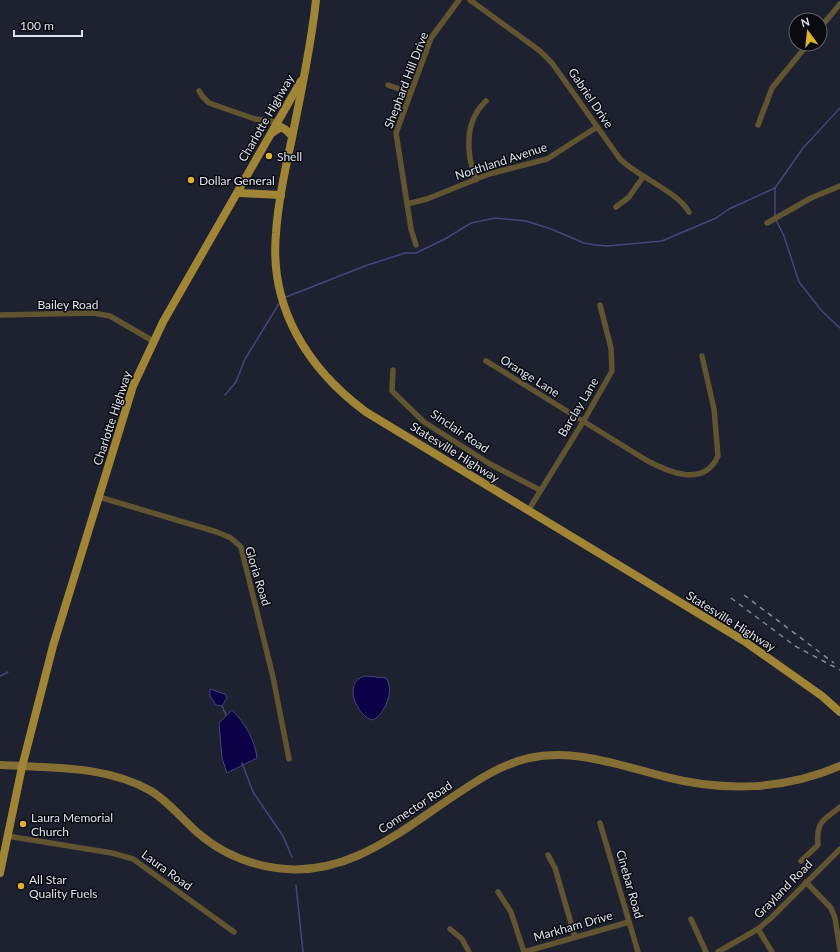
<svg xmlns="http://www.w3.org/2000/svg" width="840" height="952" font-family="Lato,sans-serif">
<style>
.water{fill:#0c0047;stroke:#4b4478}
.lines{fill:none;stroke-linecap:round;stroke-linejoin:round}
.stream{stroke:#4b4478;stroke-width:1.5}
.street{stroke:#615431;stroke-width:5.5}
.secondary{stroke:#856f35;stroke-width:8}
.primary{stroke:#a18536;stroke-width:8}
.rail{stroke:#888b98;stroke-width:1.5;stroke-dasharray:5 5;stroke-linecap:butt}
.poi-dot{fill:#dcb233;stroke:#090b11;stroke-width:1.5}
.labels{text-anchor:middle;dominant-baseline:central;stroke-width:3;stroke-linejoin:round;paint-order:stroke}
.street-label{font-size:12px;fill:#dfe2ec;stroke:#090b11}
.poi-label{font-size:12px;fill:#dfe2ec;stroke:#090b11;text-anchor:start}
</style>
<rect width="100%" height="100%" fill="#1e2130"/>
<!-- water -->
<g class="water">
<path d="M365 676 386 678C395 690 385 714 373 720 358 718 341 682 365 676Z"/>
<path d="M210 689 225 694 227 698 222 706 216 705 210 696Z"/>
<path d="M232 710C245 723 255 740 257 758L227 773 222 758 219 723Z"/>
</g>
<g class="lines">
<!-- stream -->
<g class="stream">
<path d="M775 188V216"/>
<path d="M776 220 784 236 799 282 821 310 840 328"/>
<path d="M286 297 365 266 405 253H416L445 239 471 223 495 218 526 221 551 229 584 243 595 245 607 246 662 241 716 218 729 209 775 188 803 148 840 108"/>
<path d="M225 395 236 382 245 359 280 302"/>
<path d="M0 676 8 672"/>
<path d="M222 706 226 715"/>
<path d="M242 763 253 792 283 836 292 857"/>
<path d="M296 885 303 952"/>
</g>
<!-- street -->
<g class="street">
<path d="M470 0 540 51 552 63 620 159C638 177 677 191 689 212"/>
<path d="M820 28 840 4"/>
<path d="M388 85 410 93"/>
<path d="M199 91 203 97 209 103 255 119 277 122"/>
<path d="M758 125 772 88 808 44"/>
<path d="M476 180C466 154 464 121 486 101"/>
<path d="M407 204 427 199 489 174 547 159 597 127"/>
<path d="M616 207 629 197 643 177"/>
<path d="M767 223 811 198 840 186"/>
<path d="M416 245 411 229 396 133 431 38 459 0"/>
<path d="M0 315 93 313 110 316 153 341"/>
<path d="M486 361 646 460C668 472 704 488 718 456L714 409 702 356"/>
<path d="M393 370 392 391 424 422 490 464 540 490"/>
<path d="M99 497 217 532 231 538 241 547 273 677 289 759"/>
<path d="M528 511 583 422 612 371 611 348 600 305"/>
<path d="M600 823 638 952"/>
<path d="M7 836 112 853 133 859 234 932"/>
<path d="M548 855 555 868 575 937"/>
<path d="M801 861 818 845C816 821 823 821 840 807"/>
<path d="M806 882 831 908 835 918 840 950"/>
<path d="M498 892 511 912 524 952"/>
<path d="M691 919 706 952"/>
<path d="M450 929 462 939 469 952"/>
<path d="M758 929 772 952"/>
<path d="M524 952 629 922"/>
<path d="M718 952 758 929 771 918 840 849"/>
</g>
<!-- secondary -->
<path class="secondary" d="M0 765C51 768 105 765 151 791 169 802 182 819 198 833 220 852 248 864 276 868 350 879 405 827 463 790 484 776 504 764 529 758 576 748 621 766 666 777 724 792 785 790 840 766"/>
<!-- primary -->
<g class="primary">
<path d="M316 0C311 47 301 92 292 138 285 169 278 201 276 233 269 308 308 369 366 412L744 641 822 696 840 712"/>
<path d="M272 133 281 127 286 130 292 136"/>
<path d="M238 193 281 195"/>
<path d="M0 873 22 767 53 646 133 386 163 322 301 81"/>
</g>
<!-- rail -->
<g class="rail">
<path d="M744 595 834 663"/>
<path d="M731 598 795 646 840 670"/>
</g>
</g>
<!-- markers -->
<g class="poi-dot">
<circle cx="269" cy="156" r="4"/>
<circle cx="191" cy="180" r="4"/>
<circle cx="23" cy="824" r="4"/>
<circle cx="21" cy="886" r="4"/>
</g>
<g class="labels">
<!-- street labels -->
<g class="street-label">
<text transform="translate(406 80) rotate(-69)">Shephard Hill Drive</text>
<text transform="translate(591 98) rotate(56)">Gabriel Drive</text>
<text transform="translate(266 118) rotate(-60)">Charlotte Highway</text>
<text transform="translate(501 161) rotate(-18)">Northland Avenue</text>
<text x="68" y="304">Bailey Road</text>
<text transform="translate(530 376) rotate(32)">Orange Lane</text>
<text transform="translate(578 407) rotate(-59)">Barclay Lane</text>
<text transform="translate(112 418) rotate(-72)">Charlotte Highway</text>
<text transform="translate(460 431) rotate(34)">Sinclair Road</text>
<text transform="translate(455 452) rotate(32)">Statesville Highway</text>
<text transform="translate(258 576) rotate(73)">Gloria Road</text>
<text transform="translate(731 621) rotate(32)">Statesville Highway</text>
<text transform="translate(415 807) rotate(-33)">Connector Road</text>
<text transform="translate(167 870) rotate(36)">Laura Road</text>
<text transform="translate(630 884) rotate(74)">Cinebar Road</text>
<text transform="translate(783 889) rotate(-45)">Grayland Road</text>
<text transform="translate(573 926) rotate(-16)">Markham Drive</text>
</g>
<!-- poi labels -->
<g class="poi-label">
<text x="277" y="156">Shell</text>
<text x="199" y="180">Dollar General</text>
<text x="31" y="817">Laura Memorial<tspan x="31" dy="14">Church</tspan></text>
<text x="29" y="879">All Star<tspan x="29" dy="14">Quality Fuels</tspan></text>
</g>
</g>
<!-- north arrow -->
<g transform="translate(808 32) rotate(345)"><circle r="19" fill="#090b11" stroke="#5f6169"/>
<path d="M0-3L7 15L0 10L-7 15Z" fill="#dcb233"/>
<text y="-6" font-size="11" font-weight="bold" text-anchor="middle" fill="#dfe2ec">N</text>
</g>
<!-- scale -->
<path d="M14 30v6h68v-6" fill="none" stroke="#dfe2ec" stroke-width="2"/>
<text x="20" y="30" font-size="12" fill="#dfe2ec" stroke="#090b11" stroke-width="3" paint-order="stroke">100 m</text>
</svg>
